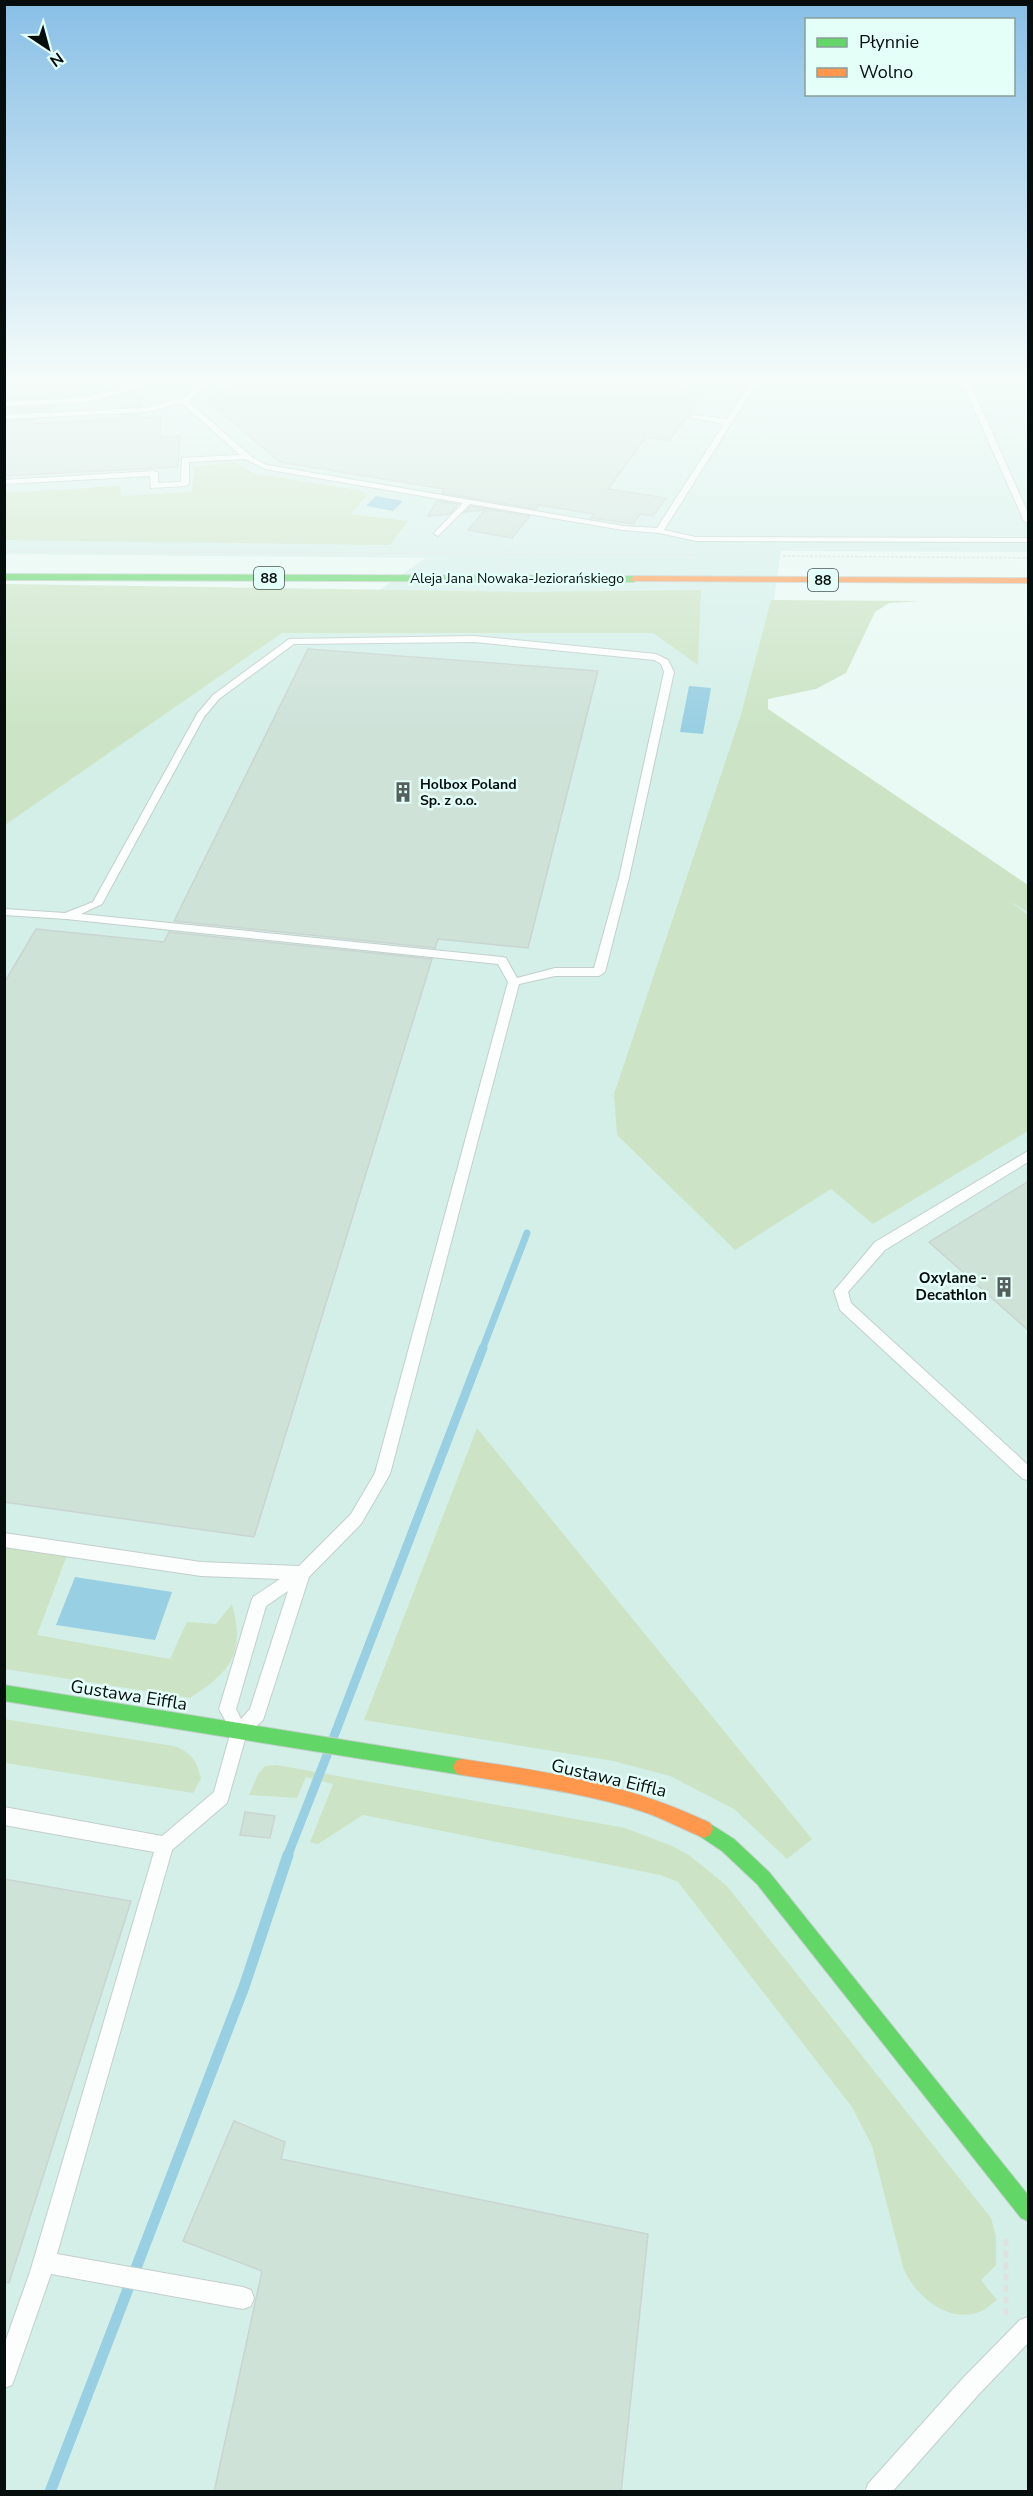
<svg xmlns="http://www.w3.org/2000/svg" width="1033" height="2496" font-family="'Nunito Sans',sans-serif">
<style>
.built{fill:#d4efe8}
.green{fill:#cce4c5}
.water{fill:#98cfe2}
.lines{fill:none;stroke-linecap:round;stroke-linejoin:round}
.stream-far2{stroke:#98cfe2;stroke-width:7}
.stream-far1{stroke:#98cfe2;stroke-width:9}
.stream{stroke:#98cfe2;stroke-width:11}
.building{fill:#cee2d8;stroke:#cad5d1;stroke-width:1.5}
.lane-casing{stroke:#c2cfcb;stroke-width:2}
.fast-casing{stroke:#c2cfcb;stroke-width:2}
.slow-casing{stroke:#c2cfcb;stroke-width:2}
.path-far1{stroke:#dee3e1;stroke-width:2;stroke-dasharray:3 1.5;stroke-linecap:butt}
.path{stroke:#dee3e1;stroke-width:5;stroke-dasharray:7 4.5;stroke-linecap:butt}
.lane{fill:#fcfefd;fill-rule:evenodd}
.fast{fill:#63d668;fill-rule:evenodd}
.slow{fill:#ff974d;fill-rule:evenodd}
.labels{text-anchor:middle;dominant-baseline:central;stroke-width:5;stroke-linejoin:round;paint-order:stroke}
.shield{fill:#e3fff8;stroke:#485653;stroke-width:1.5}
.shield-label{font-size:14px;font-weight:bold;fill:#050e0c}
.far-street-label{font-size:14px;fill:#050e0c;stroke:#e3fff8}
.far-poi-label{font-size:14px;font-weight:bold;fill:#050e0c;stroke:#e3fff8;text-anchor:start}
.poi-label{font-size:15px;font-weight:bold;fill:#050e0c;stroke:#e3fff8;text-anchor:end}
.near-street-label{font-size:18px;fill:#050e0c;stroke:#e3fff8}
</style>
<rect width="100%" height="100%" fill="#e9f9f4"/>
<!-- built -->
<path class="built" d="M5 379H1028V552L781 551 758 713 1028 894V2491H5V823L282 633 381 589 425 558 5 554Z"/>
<!-- green -->
<g class="green">
<path d="M235 462 244 469 257 474 357 490 368 494 351 514 408 521 390 545 5 540V493L120 486 121 496 192 492 194 467Z"/>
<path d="M5 584 525 592 701 590 698 665 653 633H282L5 825Z"/>
<path d="M771 600 922 601 889 603 875 612 846 673 816 689 768 699V709L1028 885V912L1011 902 1028 915V1131L873 1224 831 1189 735 1250 617 1135 614 1094 740 718Z"/>
<path d="M477 1428 812 1839 787 1859 734 1809 670 1776 613 1761 364 1720Z"/>
<path d="M4 1546 67 1555 37 1635 170 1659 187 1622 216 1624 232 1604C246 1654 230 1672 190 1698L5 1669Z"/>
<path d="M4 1719 174 1746C192 1753 197 1761 201 1779L193 1793 5 1763Z"/>
<path d="M277 1765 625 1828 672 1846 689 1855 727 1886 991 2218 996 2236V2265L981 2280 997 2300C992 2303 987 2309 981 2311 949 2326 913 2294 903 2267L872 2146 852 2107 678 1882 660 1875 363 1815 318 1844 310 1842 333 1784 306 1777 297 1798 249 1795 258 1774 265 1766Z"/>
</g>
<!-- water -->
<g class="water">
<path d="M376 496 403 501 393 511 366 506Z"/>
<path d="M689 686 711 688 703 734 680 732Z"/>
<path d="M75 1577 172 1592 155 1640 56 1625Z"/>
</g>
<g class="lines">
<!-- stream-far2 -->
<path class="stream-far2" d="M482 1350 527 1233"/>
<!-- stream-far1 -->
<g class="stream-far1">
<path d="M334 1736 483 1348"/>
<path d="M287 1857 327 1755"/>
</g>
<!-- stream -->
<path class="stream" d="M50 2492 244 1987 288 1855"/>
</g>
<!-- building -->
<g class="building">
<path d="M4 379H106L75 396 4 400Z"/>
<path d="M123 379H142L141 406 121 407 122 395 141 388 139 382 123 385Z"/>
<path d="M237 379H690L681 391 703 394 669 441 646 437 608 489 666 498 653 516 640 514 633 524 591 518 594 514 539 505 536 509 442 493 444 489 280 462 209 402Z"/>
<path d="M59 406 50 410 4 413V408Z"/>
<path d="M140 414V418L161 417 160 437 180 436 178 467 4 476V421L33 420 26 424 120 419 121 415Z"/>
<path d="M437 501 458 504 450 514 428 516Z"/>
<path d="M471 506 530 516 512 538 468 530 485 510 465 512Z"/>
<path d="M308 649 598 671 528 948 438 939 435 948 174 921Z"/>
<path d="M36 929 164 942 169 932 432 959 254 1537 4 1502V983Z"/>
<path d="M1029 1181V1331L929 1242Z"/>
<path d="M245 1812 275 1816 270 1838 240 1835Z"/>
<path d="M4 1879 131 1901 9 2283 4 2282Z"/>
<path d="M234 2121 285 2142 281 2159 648 2234 621 2492H214L262 2271 183 2241Z"/>
</g>
<g class="lines">
<!-- lane casing -->
<g class="lane-casing">
<g id="lane">
<path d="M206 379H214L191 398 190 403 253 458 267 465 623 526 657 528 724 424 689 417 693 415 727 419 752 379H759L664 530 696 537 1028 538V542L696 541 659 533 623 530 470 504 438 536 434 534 435 532 463 503 265 469 245 459 189 462V484L185 486 151 488 150 476 4 484V480L154 471 158 473V483L181 482 182 458 240 455 182 403 145 412 4 419V415L145 408 184 398Z"/>
<path d="M970 379H979L971 385 1028 513V523L1024 521 963 384Z"/>
<path d="M136 384H139V388L85 402 4 406V402L85 398Z"/>
<path d="M474 636 656 654 668 660 674 672 629 878 605 972 599 976H555L519 984 390 1474 361 1524 309 1577 265 1714 263 1720 246 1736 227 1803 172 1850 57 2254 243 2287 251 2290 254 2298 251 2306 243 2309 51 2274 15 2377 12 2385 4 2388V2345L30 2272 154 1852 4 1825V1807L162 1836 214 1792 231 1731 219 1709 251 1602 253 1597 280 1579 201 1576 4 1547V1533L201 1562 299 1566 351 1514 375 1473 508 982 498 964 66 919 4 915V909L65 913 93 902 197 714 213 695 289 639ZM474 642 654 660 661 664 664 672 619 878 594 968H555L517 978 506 958 502 957 81 914 102 904 204 717 219 699 294 644ZM288 1591 250 1709 241 1719 236 1709 266 1606Z"/>
<path d="M1028 1151V1162L885 1250 848 1292 851 1303 1028 1465V1480L1023 1479 840 1310 834 1291 875 1242Z"/>
<path d="M1028 2317V2343L979 2394 892 2492H865L868 2484 963 2378 1020 2320Z"/>
</g>
</g>
<!-- fast casing -->
<g class="fast-casing">
<g id="fast">
<path d="M4 574 634 576 638 579 634 582 4 580Z"/>
<path d="M4 1685 462 1759 468 1761 471 1767 468 1773 462 1775 4 1701Z"/>
<path d="M704 1820 734 1839 769 1872 1028 2195V2221L1021 2218 757 1884 722 1851 698 1835 695 1829 698 1823Z"/>
</g>
</g>
<!-- slow casing -->
<g class="slow-casing">
<g id="slow">
<path d="M634 576 1028 578V583L631 581 630 579Z"/>
<path d="M462 1759C549 1772 630 1784 710 1823L713 1829 710 1835 704 1838C684 1830 665 1819 644 1812 585 1793 523 1785 462 1775L456 1773 453 1767 456 1761Z"/>
</g>
</g>
<!-- path-far1 -->
<g class="path-far1">
<path d="M4 551 695 555"/>
<path d="M783 556 1028 558"/>
</g>
<!-- path -->
<path class="path" d="M1006 2239V2318"/>
<!-- lane -->
<use href="#lane" class="lane"/>
<!-- fast -->
<use href="#fast" class="fast"/>
<!-- slow -->
<use href="#slow" class="slow"/>
</g>
<!-- sky -->
<linearGradient id="sky" x2="0" y2="1"><stop stop-color="#88bfe6"/><stop offset="0.52" stop-color="#f5fcfa"/><stop offset="1" stop-color="#f5fcfa" stop-opacity="0"/></linearGradient>
<rect width="1033" height="729" fill="url(#sky)"/>
<!-- icons -->
<defs>
<g id="building-bare" transform="scale(1.62)"><path d="M-4-6H4V6H1V3H-1V6H-4ZM-2.5-4.3h1.7v1.8h-1.7ZM.8-4.3h1.7v1.8H.8ZM-2.5-1h1.7V.8h-1.7ZM.8-1h1.7V.8H.8Z" fill="#55605d" stroke="#e3fff8" stroke-width="2.5" paint-order="stroke"/></g>
</defs>
<g fill-rule="evenodd">
<use href="#building-bare" x="403" y="792"/>
<use href="#building-bare" x="1004" y="1287"/>
</g>
<g class="labels">
<!-- shield labels -->
<g class="shield">
<rect x="254" y="567" width="30" height="22" rx="4.5"/>
<rect x="808" y="569" width="30" height="22" rx="4.5"/>
</g>
<g class="shield-label">
<text x="269" y="578">88</text>
<text x="823" y="580">88</text>
</g>
<!-- far-street labels -->
<g class="far-street-label">
<text x="517" y="578">Aleja Jana Nowaka-Jeziorańskiego</text>
</g>
<!-- far-poi labels -->
<g class="far-poi-label">
<text x="420" y="784">Holbox Poland<tspan x="420" dy="16">Sp. z o.o.</tspan></text>
</g>
<!-- poi labels -->
<g class="poi-label">
<text x="987" y="1278">Oxylane -<tspan x="987" dy="17">Decathlon</tspan></text>
</g>
<!-- near-street labels -->
<g class="near-street-label">
<text transform="translate(129 1695) rotate(9)">Gustawa Eiffla</text>
<text transform="translate(609 1778) rotate(13)">Gustawa Eiffla</text>
</g>
</g>
<!-- border -->
<rect width="1033" height="2496" fill="none" stroke="#050e0c" stroke-width="12"/>
<!-- legend -->
<rect x="805" y="18" width="210" height="78" fill="#e3fff8" stroke="#8a9f9a" stroke-width="1.5"/>
<rect x="817" y="38" width="30" height="9" fill="#63d668" stroke="#8a9f9a" stroke-width="1.5"/>
<text x="859" y="48" font-size="18" fill="#050e0c">Płynnie</text>
<rect x="817" y="68" width="30" height="9" fill="#ff974d" stroke="#8a9f9a" stroke-width="1.5"/>
<text x="859" y="78" font-size="18" fill="#050e0c">Wolno</text>
<!-- north arrow -->
<g transform="translate(48 48) rotate(144)" stroke="#e3fff8" stroke-width="4.5" paint-order="stroke">
<path d="M0-4.5L10 22L0 15L-10 22Z" fill="#050e0c"/>
<text y="-9" font-size="16" font-weight="bold" text-anchor="middle" fill="#050e0c">N</text>
</g>
</svg>
